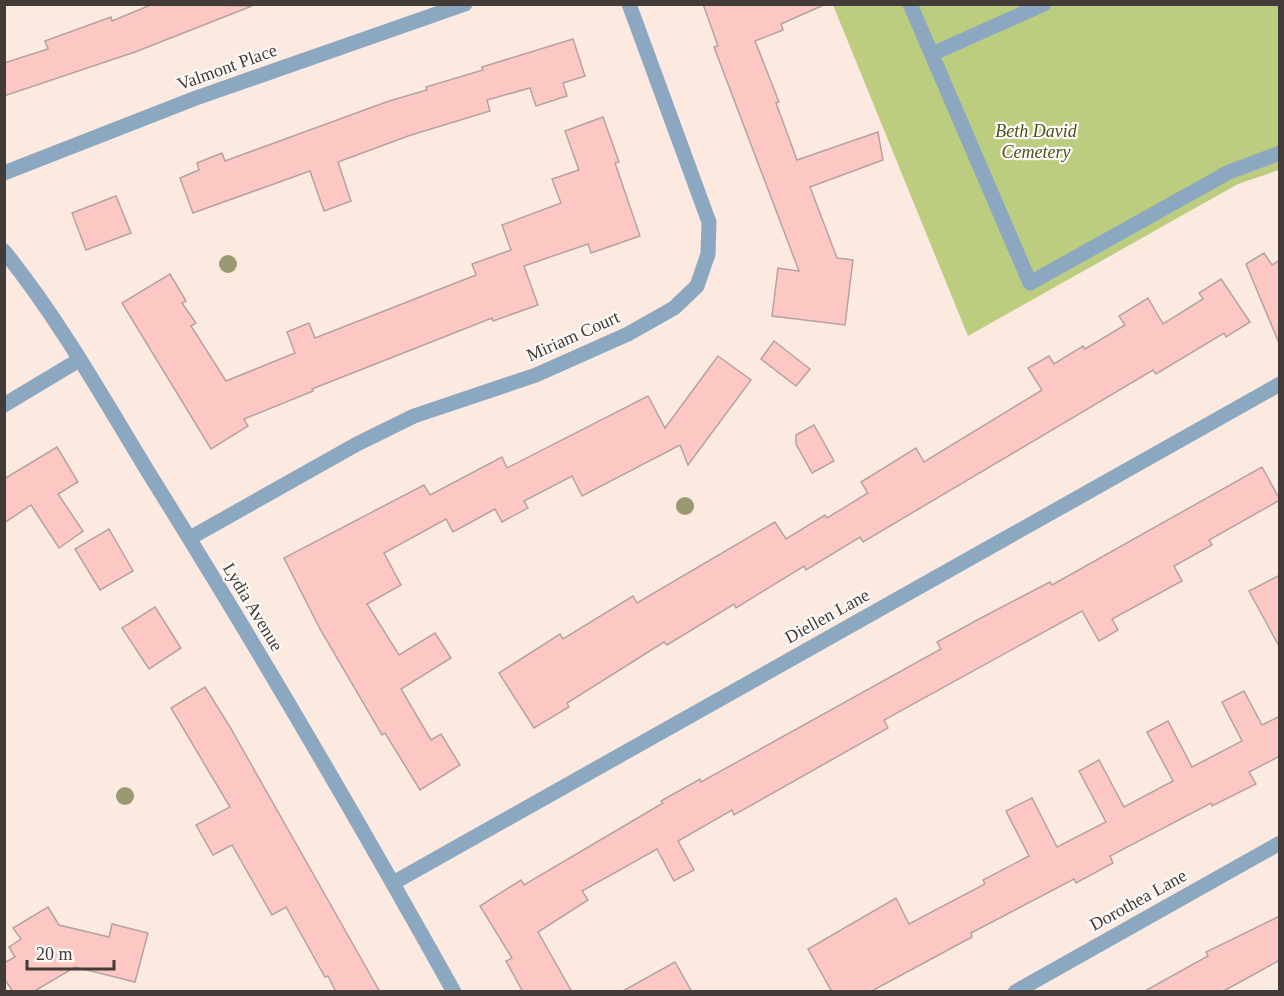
<svg xmlns="http://www.w3.org/2000/svg" width="1284" height="996" font-family="'Times New Roman',serif">
<style>
.green{fill:#bdcd80}
.building{fill:#fdc7c4;stroke:#b6a2a1;stroke-width:1.5}
.lines{fill:none;stroke-linecap:round;stroke-linejoin:round}
.minor{stroke:#8ca8c0;stroke-width:15}
.tree{fill:#9a9773}
.labels{text-anchor:middle;dominant-baseline:central;stroke-width:4.5;stroke-linejoin:round;paint-order:stroke}
.street-label{font-size:18px;fill:#423b37;stroke:#fefaf8}
.park-label{font-size:18px;font-style:italic;fill:#4a531a;stroke:#fefaf8}
</style>
<rect width="100%" height="100%" fill="#fceae0"/>
<!-- green -->
<path class="green" d="M833 5H1279V170L1238 184 968 336Z"/>
<!-- building -->
<g class="building">
<path d="M153 4 252 6 135 52 4 96V63L48 49 45 41 111 17 112 21Z"/>
<path d="M703 4H826L781 24 783 30 755 41 779 102 776 103 797 160 878 132 883 160 810 187 837 258 853 260 845 325 772 316 778 268 799 271 714 47 718 46Z"/>
<path d="M573 39 585 76 563 83 567 96 536 106 530 88 487 100 490 111 408 136 338 162 351 201 324 211 310 171 193 213 180 178 199 170 197 163 222 153 225 161 389 101 427 90 426 87 483 70 482 67Z"/>
<path d="M603 117 619 162 615 163 640 236 591 253 588 244 524 266 538 305 493 321 492 318 312 389 313 391 244 419 248 426 211 449 122 303 170 274 186 301 182 303 196 323 191 326 226 381 295 353 287 332 309 323 315 338 476 275 472 264 511 250 502 225 561 203 552 179 579 170 565 131Z"/>
<path d="M116 196 131 233 86 250 72 213Z"/>
<path d="M1264 253 1272 265 1280 260 1279 343 1246 264Z"/>
<path d="M1221 279 1250 322 1226 337 1224 333 1156 374 1153 370 863 542 860 537 806 570 804 566 736 608 734 604 667 645 664 642 567 703 569 707 534 728 499 673 560 634 563 639 633 596 637 603 775 522 786 539 825 515 827 518 868 493 861 482 916 448 924 462 1042 390 1028 368 1049 356 1054 364 1083 346 1085 349 1125 325 1119 316 1148 298 1163 324 1203 299 1199 293Z"/>
<path d="M774 341 810 369 796 386 761 359Z"/>
<path d="M718 356 751 380 688 465 680 445 582 496 572 476 524 501 528 508 502 522 495 509 453 532 446 519 384 553 401 585 367 604 399 655 435 633 451 658 401 689 431 740 441 734 460 765 420 790 385 733 382 735 320 629 284 558 424 485 430 495 502 457 507 468 648 396 665 428Z"/>
<path d="M814 425 834 461 812 473 796 444V435Z"/>
<path d="M57 447 78 482 58 494 83 531 59 548 31 505 4 523V479Z"/>
<path d="M1262 467 1280 500 1209 540 1212 545 1174 566 1182 581 1112 619 1118 630 1099 641 1082 611 884 720 888 728 734 815 732 810 678 841 694 870 674 881 657 849 582 891 588 900 538 932 572 992H523L506 961 512 958 480 906 521 880 524 885 663 803 661 801 700 779 701 782 941 649 937 642 979 619 1050 582 1052 585Z"/>
<path d="M109 529 133 571 100 590 75 549Z"/>
<path d="M1280 575V648L1249 591Z"/>
<path d="M155 607 181 648 149 669 122 628Z"/>
<path d="M205 687 230 727 380 992H336L328 976 325 977 286 907 272 915 232 845 213 855 196 825 230 807 171 708Z"/>
<path d="M1244 691 1262 725 1280 716V756L1249 772 1256 784 1212 806 1211 803 1110 856 1113 863 1076 883 1074 879 971 933 972 937 870 992H832L808 949 896 898 909 924 985 884 983 880 1029 856 1006 811 1032 798 1057 847 1106 822 1079 771 1099 760 1124 807 1173 781 1147 732 1168 721 1192 767 1242 741 1222 702Z"/>
<path d="M48 907 59 925 109 937 112 924 148 933 135 982 75 967 33 992H13L4 978V963L15 957 9 947 21 939 13 928Z"/>
<path d="M1280 916V960L1222 992H1143L1208 956 1206 952Z"/>
<path d="M675 962 692 992H621Z"/>
</g>
<g class="lines">
<!-- minor -->
<g class="minor">
<path d="M910 4 1030 283 1229 172 1280 153"/>
<path d="M932 54 1044 4"/>
<path d="M4 173 196 98 465 4"/>
<path d="M4 251C62 323 107 405 155 483 259 650 358 820 454 992"/>
<path d="M4 405 79 360"/>
<path d="M190 538 357 444 414 416 536 375 628 334 674 308 697 286 708 254 709 222 629 4"/>
<path d="M393 883 1280 384"/>
<path d="M1015 992 1280 843"/>
</g>
</g>
<!-- trees -->
<g class="tree">
<circle cx="228" cy="264" r="9"/>
<circle cx="685" cy="506" r="9"/>
<circle cx="125" cy="796" r="9"/>
</g>
<g class="labels">
<!-- street labels -->
<g class="street-label">
<text transform="translate(227 67) rotate(-20)">Valmont Place</text>
<text transform="translate(573 336) rotate(-24)">Miriam Court</text>
<text transform="translate(253 607) rotate(59)">Lydia Avenue</text>
<text transform="translate(827 616) rotate(-29)">Diellen Lane</text>
<text transform="translate(1138 900) rotate(-29)">Dorothea Lane</text>
</g>
<!-- park labels -->
<g class="park-label">
<text x="1036" y="131">Beth David<tspan x="1036" dy="21">Cemetery</tspan></text>
</g>
</g>
<!-- border -->
<rect width="1284" height="996" fill="none" stroke="#423b37" stroke-width="12"/>
<!-- scale -->
<path d="M27 960v9h87v-9" fill="none" stroke="#423b37" stroke-width="3"/>
<text x="36" y="960" font-size="18" fill="#423b37" stroke="#fefaf8" stroke-width="4.5" paint-order="stroke">20 m</text>
</svg>
